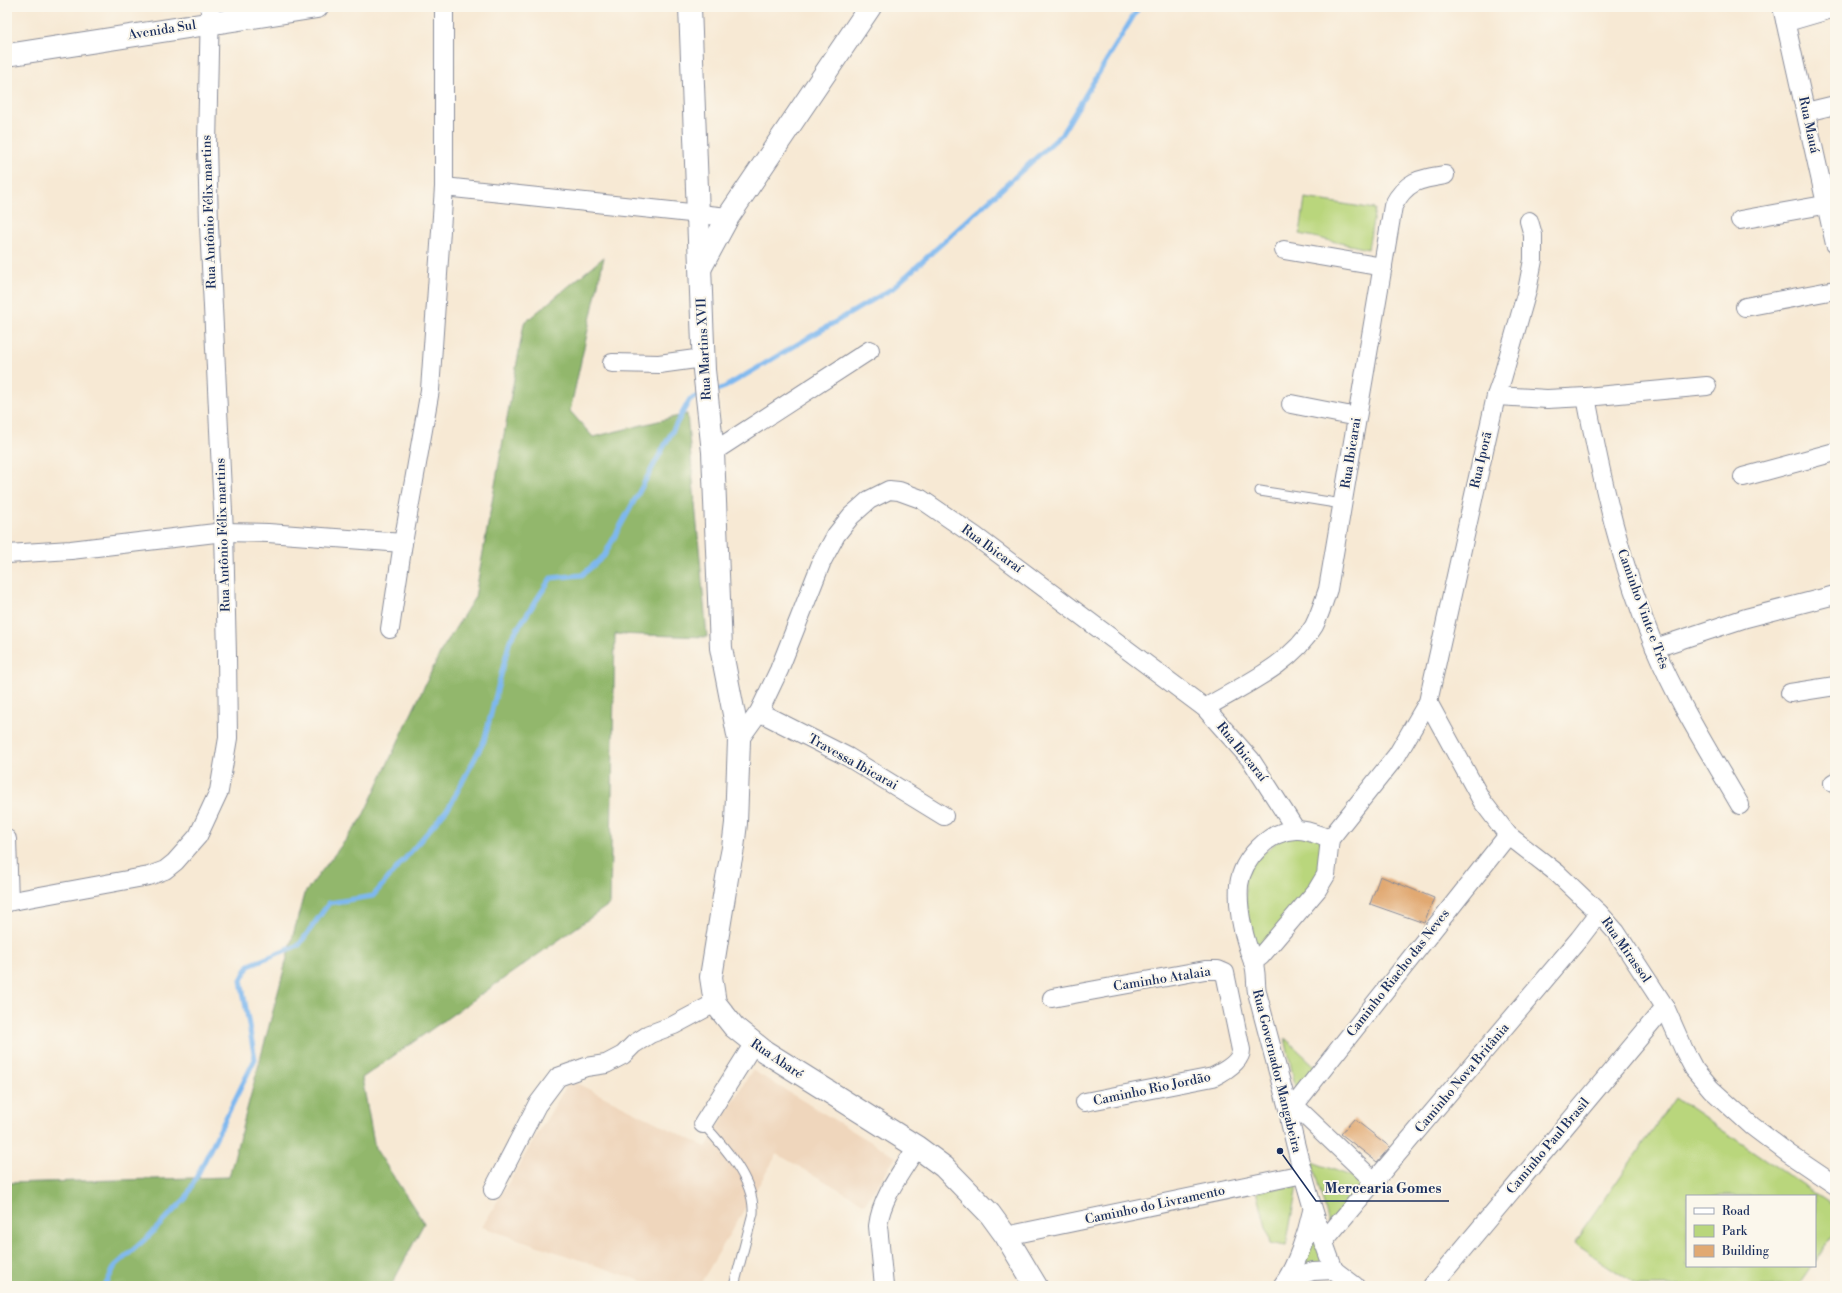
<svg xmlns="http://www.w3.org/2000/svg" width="1842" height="1293" font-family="'Libre Bodoni',serif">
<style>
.built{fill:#efd6bc}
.green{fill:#b9d67c;stroke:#6a826d}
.forest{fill:#92b76c;stroke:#567365}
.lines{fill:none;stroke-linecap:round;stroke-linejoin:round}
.stream{stroke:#7eb8ef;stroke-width:5}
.building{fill:#e1a972}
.service-casing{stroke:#898c99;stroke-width:11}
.minor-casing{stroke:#898c99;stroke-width:20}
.tertiary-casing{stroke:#898c99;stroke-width:24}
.service{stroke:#fff;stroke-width:9}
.minor{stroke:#fff;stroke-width:18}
.tertiary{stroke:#fff;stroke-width:22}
.labels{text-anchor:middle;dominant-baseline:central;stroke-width:4;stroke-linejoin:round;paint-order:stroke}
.street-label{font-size:13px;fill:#1b2f5e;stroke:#fbf7ec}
.leader{fill:none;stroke:#1b2f5e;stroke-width:1.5}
.callout-dot{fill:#1b2f5e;stroke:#fbf7ec;stroke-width:1.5}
.callout-label{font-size:14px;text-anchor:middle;font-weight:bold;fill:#1b2f5e;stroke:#fbf7ec;stroke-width:4;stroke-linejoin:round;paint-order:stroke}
</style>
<rect width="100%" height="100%" fill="#fbf7ec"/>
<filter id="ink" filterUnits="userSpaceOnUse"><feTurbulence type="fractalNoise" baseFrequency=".025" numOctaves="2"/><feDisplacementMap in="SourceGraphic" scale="8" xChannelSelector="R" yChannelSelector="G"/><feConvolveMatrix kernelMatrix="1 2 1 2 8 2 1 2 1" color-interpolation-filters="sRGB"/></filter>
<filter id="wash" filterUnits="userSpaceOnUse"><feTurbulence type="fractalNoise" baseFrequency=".012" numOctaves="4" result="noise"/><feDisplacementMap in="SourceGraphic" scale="16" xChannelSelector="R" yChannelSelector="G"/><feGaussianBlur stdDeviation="0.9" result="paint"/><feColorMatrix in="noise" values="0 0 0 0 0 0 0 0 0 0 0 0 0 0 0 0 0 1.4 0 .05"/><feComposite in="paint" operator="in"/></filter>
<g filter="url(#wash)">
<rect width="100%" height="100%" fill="#f7e9d4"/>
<!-- built -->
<path class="built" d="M752 1070 896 1157 865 1204 777 1154 699 1286H657L482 1227 570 1080 706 1147Z"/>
<!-- green -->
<g class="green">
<path d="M1305 198 1375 209 1368 249 1300 234Z"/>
<path d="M1300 822 1318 835 1325 854 1324 873 1251 967 1244 875 1259 857Z"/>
<path d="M1285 1038 1317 1068 1296 1090Z"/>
<path d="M1675 1098 1835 1207V1233L1815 1262V1196H1687V1266H1812L1798 1286H1638L1574 1243Z"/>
<path d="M1312 1162 1365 1181 1329 1223Z"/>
<path d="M1297 1186 1286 1246 1270 1243 1257 1191Z"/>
<path d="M1314 1229 1325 1265 1294 1272Z"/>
</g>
<!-- forest -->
<path class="forest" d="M604 257 570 411 593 437 687 414 707 637 615 634 610 904 362 1078 375 1148 424 1223 391 1286H7V1183L229 1177 304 894 361 820 441 651 475 597 524 323Z"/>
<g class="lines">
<!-- stream -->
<g class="stream">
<path d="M712 392 725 387 893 288 1061 135 1139 7"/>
<path d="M105 1286 115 1266 150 1235 186 1198 255 1059 241 980 249 965 299 945 329 903 373 896 449 807 484 741 510 640 551 578 582 575 604 556 690 399 702 395"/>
</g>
</g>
<g id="blocks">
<!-- building -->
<g class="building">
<path d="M1380 876 1434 898 1424 923 1370 904Z"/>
<path d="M1354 1119 1390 1147 1377 1162 1341 1134Z"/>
</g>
</g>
</g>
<g filter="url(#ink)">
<use href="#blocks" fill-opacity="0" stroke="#898c99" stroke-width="1"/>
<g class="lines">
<!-- service casing -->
<g class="service-casing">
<g id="service">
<path d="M1260 491 1342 504"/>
<path d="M703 1124C724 1146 755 1181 753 1213L734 1286"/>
</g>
</g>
<!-- minor casing -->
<g class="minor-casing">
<g id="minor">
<path d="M1782 7 1835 244"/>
<path d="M1785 20H1794L1835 8"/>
<path d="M1806 112 1835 105"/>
<path d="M444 187 728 217"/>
<path d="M1740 220 1835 203"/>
<path d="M1284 250 1383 267"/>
<path d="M1745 307 1835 290"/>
<path d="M612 363 659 364 703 358"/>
<path d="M1496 396 1547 399 1586 397 1707 386"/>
<path d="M1586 397C1602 482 1621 567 1655 648 1678 703 1710 753 1740 805"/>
<path d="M1291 404 1357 417"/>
<path d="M713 452 870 350"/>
<path d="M1743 477 1835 452"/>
<path d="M7 554 71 550 224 532 268 533 403 543"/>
<path d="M390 629 403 543 430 390 444 187V7"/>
<path d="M1655 648 1746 618 1835 595"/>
<path d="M1790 693 1835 686"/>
<path d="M1428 702 1482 801 1508 835 1557 873 1599 913 1616 932 1665 1007 1684 1050 1694 1069 1711 1089 1752 1126 1789 1154 1835 1185"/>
<path d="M1205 708C1243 685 1291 665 1314 626 1320 614 1324 601 1328 589L1393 206C1406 181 1419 179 1445 175"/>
<path d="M759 712 848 757 944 816"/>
<path d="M739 740 759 712 779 670 822 561 836 535 851 516 869 500 889 490 899 491 921 499 975 536 1205 708 1251 760 1296 830"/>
<path d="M1833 783 1835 782"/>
<path d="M7 839 9 902"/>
<path d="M1330 839C1320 836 1307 829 1296 830 1269 830 1242 860 1239 885 1237 911 1244 938 1253 962 1257 971 1255 982 1257 992 1267 1032 1278 1072 1289 1112L1290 1122C1302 1173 1315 1222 1334 1270"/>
<path d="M7 902 149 876 165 870 175 862 198 836 219 791 228 738 227 655 224 532 209 225 207 144 210 7"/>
<path d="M1253 962 1261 956 1317 890 1326 875 1330 839 1397 755 1428 702 1496 396 1502 379 1527 291 1533 260V235L1529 221"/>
<path d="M1052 998 1205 970H1218L1225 973 1241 1050C1241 1062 1223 1072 1213 1077L1085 1102"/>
<path d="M1294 1105 1375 1182"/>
<path d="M1289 1112 1508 835"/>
<path d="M703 1124 754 1043"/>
<path d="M493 1190 537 1105 558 1077 586 1067 606 1064 623 1055 634 1044 650 1034 674 1025 715 1003"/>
<path d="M1006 1236 1303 1174"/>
<path d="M1323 1242 1579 939 1599 913"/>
<path d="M1334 1270 1355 1286"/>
<path d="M1288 1279 1313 1271 1334 1270"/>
<path d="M884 1286 878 1226C881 1198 902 1171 917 1147"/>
<path d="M1282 1286C1296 1268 1307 1234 1312 1211"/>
<path d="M1432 1286 1665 1007"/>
</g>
</g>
<!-- tertiary casing -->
<g class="tertiary-casing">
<g id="tertiary">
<path d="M690 7 704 370 713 452 721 648 739 740 736 823 733 848 727 878 711 977 715 1003 734 1027 764 1051 917 1147 944 1167 990 1214 1006 1236 1036 1286"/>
<path d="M7 55 317 7"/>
<path d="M701 267 728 217 870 7"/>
</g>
</g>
<!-- service -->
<use href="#service" class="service"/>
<!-- minor -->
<use href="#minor" class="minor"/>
<!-- tertiary -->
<use href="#tertiary" class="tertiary"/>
</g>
</g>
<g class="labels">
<!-- street labels -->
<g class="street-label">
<text transform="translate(162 30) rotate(-9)">Avenida Sul</text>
<text transform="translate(1809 125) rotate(78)">Rua Mauá</text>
<text transform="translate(209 212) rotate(-92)">Rua Antônio Félix martins</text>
<text transform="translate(704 349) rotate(-93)">Rua Martins XVII</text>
<text transform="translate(1351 453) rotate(-81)">Rua Ibicarai</text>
<text transform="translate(1481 460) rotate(-77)">Rua Iporã</text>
<text transform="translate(223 535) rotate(-92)">Rua Antônio Félix martins</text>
<text transform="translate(992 549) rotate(36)">Rua Ibicaraí</text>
<text transform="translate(1643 609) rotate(70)">Caminho Vinte e Três</text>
<text transform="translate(1242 752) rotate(51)">Rua Ibicaraí</text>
<text transform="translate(853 762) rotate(29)">Travessa Ibicarai</text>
<text transform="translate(1626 950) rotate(55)">Rua Mirassol</text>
<text transform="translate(1398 973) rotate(-52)">Caminho Riacho das Neves</text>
<text transform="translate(1162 979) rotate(-9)">Caminho Atalaia</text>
<text transform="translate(777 1059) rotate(34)">Rua Abaré</text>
<text transform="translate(1277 1071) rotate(76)">Rua Governador Mangabeira</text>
<text transform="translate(1462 1078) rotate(-50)">Caminho Nova Britânia</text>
<text transform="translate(1152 1089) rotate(-12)">Caminho Rio Jordão</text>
<text transform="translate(1548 1146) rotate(-50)">Caminho Paul Brasil</text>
<text transform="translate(1155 1205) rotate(-12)">Caminho do Livramento</text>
</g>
</g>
<!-- callouts -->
<path class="leader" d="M1280 1151L1316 1201H1449"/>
<circle class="callout-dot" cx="1280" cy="1151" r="4"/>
<g class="callout-label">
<text x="1383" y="1193">Mercearia Gomes</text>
</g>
<!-- margin -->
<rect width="1842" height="1293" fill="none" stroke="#fbf7ec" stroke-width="24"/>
<!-- legend -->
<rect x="1686" y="1195" width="130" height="72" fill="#fbf7ec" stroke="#a1a7b3"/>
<rect x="1694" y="1208" width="20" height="6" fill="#ffffff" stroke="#a1a7b3"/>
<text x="1722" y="1215" font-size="12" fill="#1b2f5e">Road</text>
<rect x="1694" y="1225" width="20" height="12" fill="#b9d67c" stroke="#a1a7b3"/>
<text x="1722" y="1235" font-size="12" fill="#1b2f5e">Park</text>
<rect x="1694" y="1245" width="20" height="12" fill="#e1a972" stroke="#a1a7b3"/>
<text x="1722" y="1255" font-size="12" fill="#1b2f5e">Building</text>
</svg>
